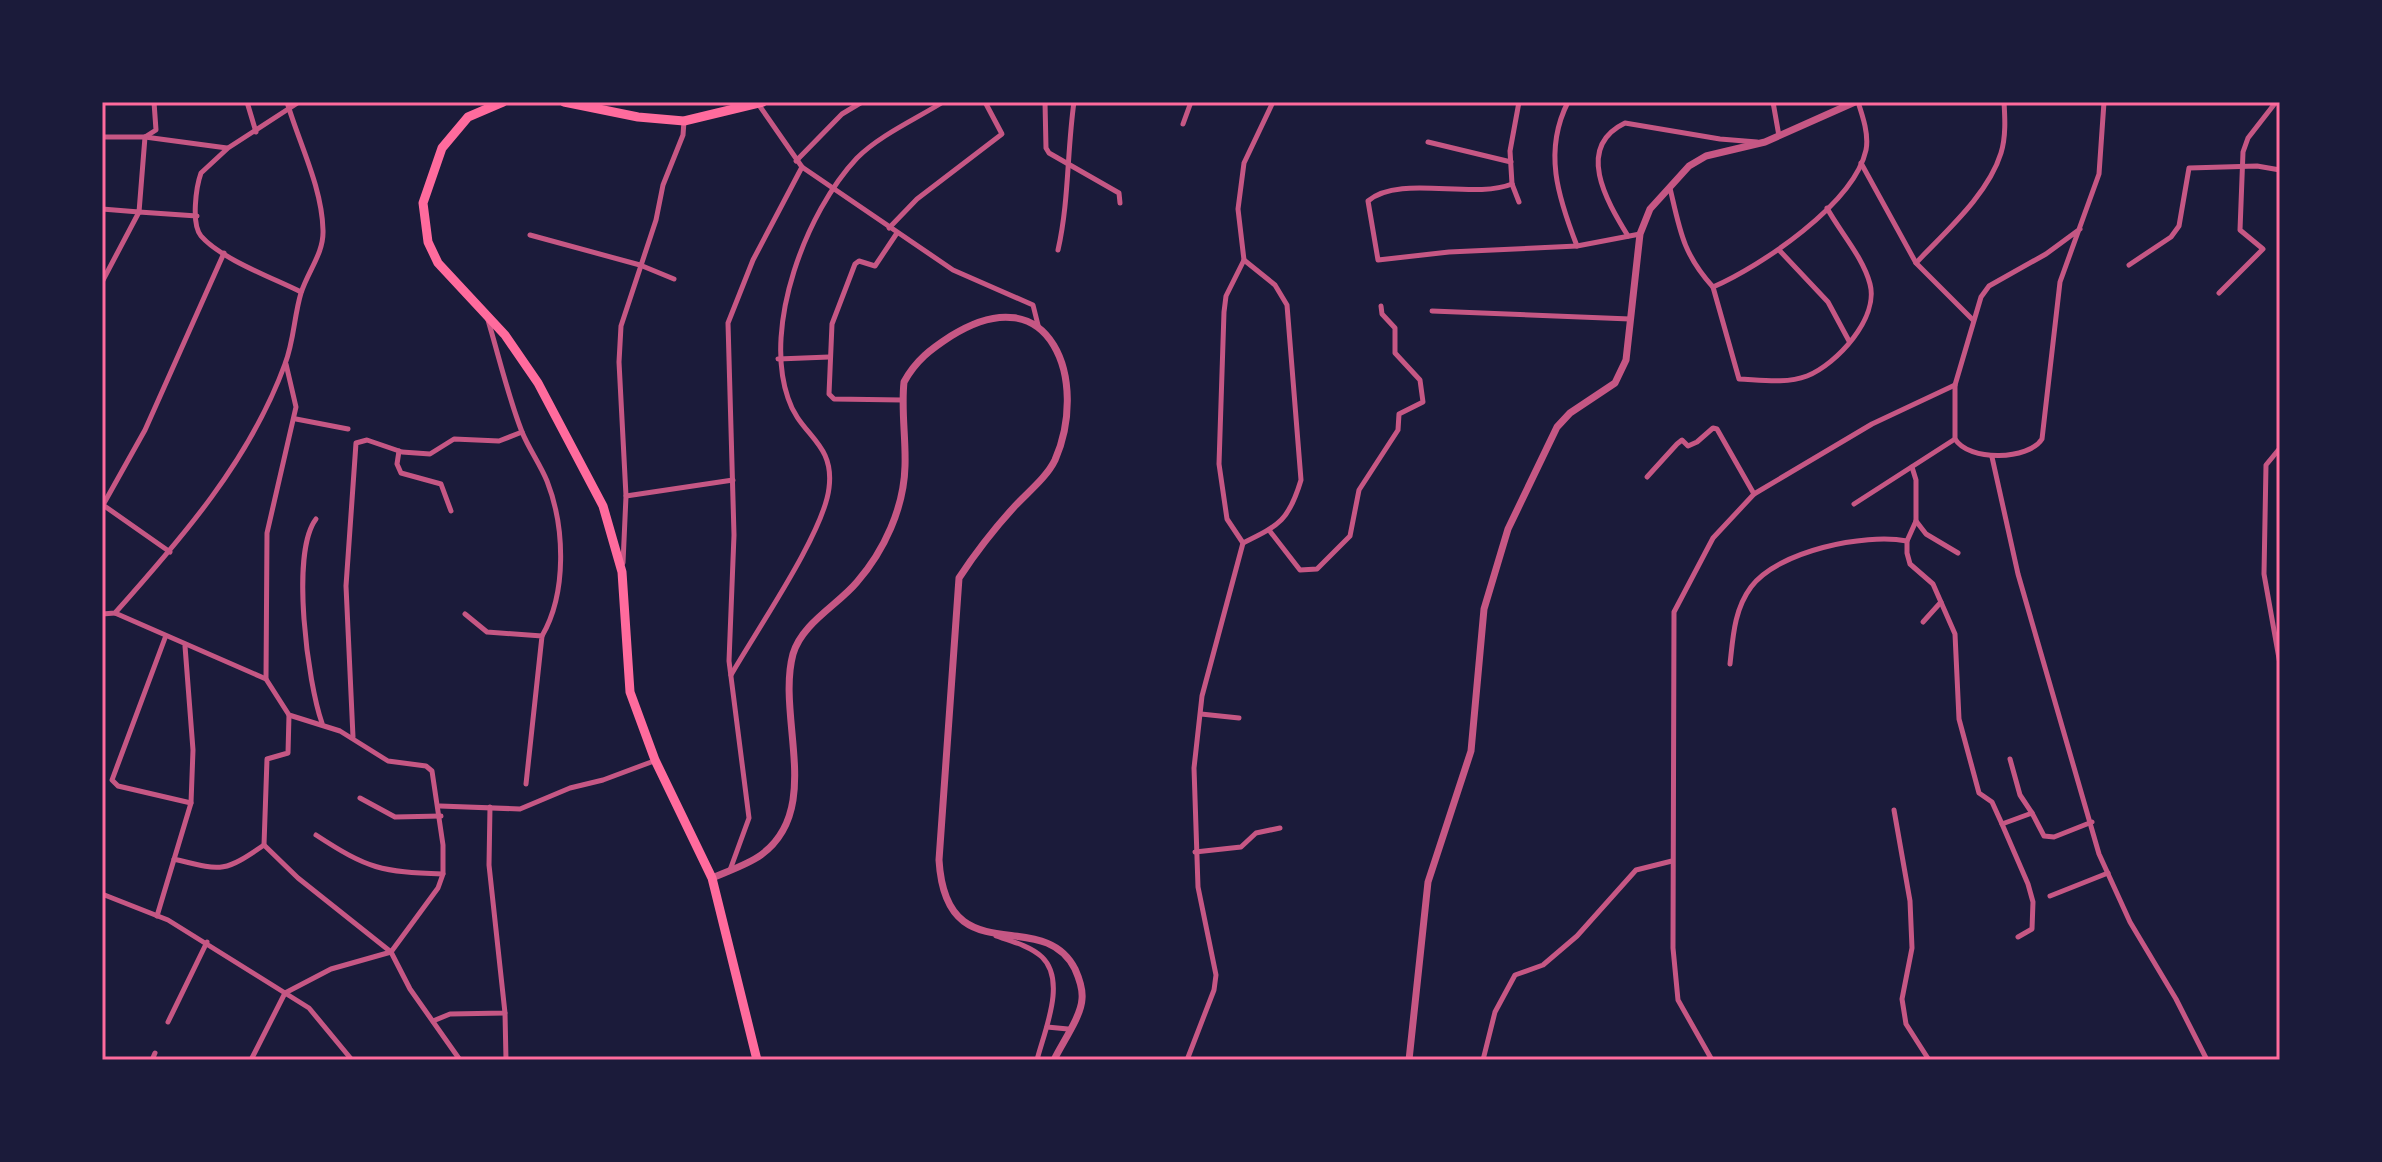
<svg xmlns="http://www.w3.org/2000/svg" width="2382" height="1162" font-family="'Archivo Narrow',sans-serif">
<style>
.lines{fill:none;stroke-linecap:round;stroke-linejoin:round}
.minor{stroke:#c65784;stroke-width:5}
.tertiary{stroke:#c65784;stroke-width:7}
.trunk{stroke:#ff6b9d;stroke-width:9}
.neatline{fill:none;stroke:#ff6b9d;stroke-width:3}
</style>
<rect width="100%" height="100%" fill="#1b1b3a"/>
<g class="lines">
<!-- minor -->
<g class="minor">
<path d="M247 102 256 132"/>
<path d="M299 102 228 148 201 173C196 187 191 224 201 236 221 259 273 278 301 292"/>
<path d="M1045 102 1046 148 1049 153 1119 193 1120 203"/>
<path d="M1568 102C1543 151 1558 197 1577 246"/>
<path d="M1773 102 1779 136"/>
<path d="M759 105 802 167 953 270 1033 305 1038 325"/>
<path d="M1183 124 1191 102"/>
<path d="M102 137H145L227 148"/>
<path d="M145 137 156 130 154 102"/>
<path d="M1428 142 1511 162"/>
<path d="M796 161 842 114 862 102"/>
<path d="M1861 163 1916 263 1973 320"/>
<path d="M1512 184C1473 200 1399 174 1368 201L1378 260 1449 252 1577 246 1640 234"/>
<path d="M1512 184 1510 151 1519 102"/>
<path d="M1512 184 1519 202"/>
<path d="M1670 188C1680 231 1683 254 1713 287 1761 266 1854 204 1866 150 1869 135 1863 117 1858 102"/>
<path d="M102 209 139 212 145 137"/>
<path d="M889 228 917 199 1002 134 985 102"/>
<path d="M2080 229 2046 254 1989 286 1981 297 1955 385V439C1969 462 2029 460 2042 439L2060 282 2099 174 2104 102"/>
<path d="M897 233 875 266 859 261 855 264 832 324 829 394 834 399 902 400"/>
<path d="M530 235 640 265 674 279"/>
<path d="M1628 236C1606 200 1575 147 1625 123L1720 139 1757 142"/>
<path d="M1058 250C1069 202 1067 151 1074 102"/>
<path d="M1780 251 1828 302 1849 341"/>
<path d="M1916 263C1945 232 1988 195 2001 153 2006 137 2005 118 2004 102"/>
<path d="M2129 265 2171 237 2179 226 2189 168 2257 166 2280 170"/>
<path d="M102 282 139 212 197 216"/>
<path d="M1713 287 1739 379C1761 380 1786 384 1807 376 1837 364 1879 318 1870 284 1863 257 1840 232 1827 208"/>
<path d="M2219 293 2263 249 2240 230 2243 152 2248 138 2276 102"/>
<path d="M1432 311 1630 319"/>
<path d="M488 320C499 357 508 396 522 432 529 449 540 464 547 481 565 527 567 593 542 636"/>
<path d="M778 359 829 357"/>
<path d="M296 419 348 429"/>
<path d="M2280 448 2266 465 2264 574 2280 664"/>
<path d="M399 451 397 464 401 473 441 484 451 511"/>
<path d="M1992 457 2018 574 2099 854 2130 922 2176 999 2207 1060"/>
<path d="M1912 467 1916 480V521L1907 541V553L1910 564 1933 584 1955 634 1959 719 1979 793 1992 802 2002 824 2032 813 2044 836 2054 837 2092 822"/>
<path d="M1647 477 1677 444 1682 440 1688 446 1697 442 1713 428 1717 429 1754 494"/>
<path d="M626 496 733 480"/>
<path d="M1854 504 1955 439"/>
<path d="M103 505 145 430 224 253"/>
<path d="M103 505 170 552"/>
<path d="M316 519C290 553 308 684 322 723"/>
<path d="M1916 521 1926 534 1958 553"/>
<path d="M1269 530 1300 570 1317 569 1350 536 1359 490 1398 430 1399 414 1423 402 1420 380 1395 353V328L1382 314 1381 306"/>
<path d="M1243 543C1280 525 1289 520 1301 480L1287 305 1275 285 1244 260"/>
<path d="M623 563 626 496 619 362 621 326 656 220 663 185 683 135 684 121"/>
<path d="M115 613 266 679 289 715 340 731 388 761 426 766 432 771 443 845V874L438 888 391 952 331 969 285 993"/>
<path d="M102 614 115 613C182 538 250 460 285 364 294 341 294 316 301 293 308 271 324 253 323 230 322 187 299 143 287 102"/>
<path d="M465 614 487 632 542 636 526 784"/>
<path d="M1923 622 1941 602"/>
<path d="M165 638 112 780 118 786 191 803"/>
<path d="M1730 664C1733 637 1734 610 1751 587 1778 551 1864 533 1907 541"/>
<path d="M731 675C756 631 824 533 829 488 835 442 800 436 788 398 763 326 806 212 857 158 880 135 916 119 943 102"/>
<path d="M266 679 267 533 296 407 286 364"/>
<path d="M1201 714 1239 718"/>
<path d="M353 737 346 586 356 443 367 440 402 452 430 454 454 439 499 441 522 432"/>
<path d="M2010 759 2020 795 2032 813"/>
<path d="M360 798 395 817 441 816"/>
<path d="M440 806 520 809 570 788 603 780 654 761"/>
<path d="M1894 810 1910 901 1912 948 1902 999 1906 1024 1929 1060"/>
<path d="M2002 824 2028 884 2033 902 2032 929 2018 937"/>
<path d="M316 835C368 869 381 872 443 874"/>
<path d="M264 845 267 759 288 753 289 715"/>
<path d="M1195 852 1241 847 1256 833 1280 828"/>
<path d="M174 859C222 871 223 873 264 845L298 878 391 952 410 989 460 1060"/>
<path d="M730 870 749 818 729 661 734 535 728 323 753 260 802 167"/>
<path d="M102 894 168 920 309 1008 352 1060"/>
<path d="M2050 896 2108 873"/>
<path d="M157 916 191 803 193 750 185 646"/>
<path d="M996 936C1011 941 1030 946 1042 957 1067 981 1044 1032 1037 1060"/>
<path d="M505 1013 506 1060"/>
<path d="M433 1021 450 1014 505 1013 489 865 490 807"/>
<path d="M168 1022 207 942"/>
<path d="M1047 1027 1068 1029"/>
<path d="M252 1058 285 993"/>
<path d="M152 1060 155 1053"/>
<path d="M1187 1060 1214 990 1216 975 1198 887 1194 768 1202 696 1243 543 1227 519 1219 464 1224 312 1226 296 1244 260 1238 209 1244 163 1273 102"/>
<path d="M1483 1060 1495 1012 1515 975 1543 965 1577 936 1636 870 1672 861"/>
<path d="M1712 1060 1678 1000 1673 948 1674 612 1713 538 1754 494 1872 424 1955 385"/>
</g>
<!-- tertiary -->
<g class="tertiary">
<path d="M712 878C728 871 747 865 761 855 824 809 776 717 793 654 802 623 838 605 857 582 884 551 904 508 905 466 906 438 901 410 904 382 916 360 931 349 951 336 1052 273 1089 382 1055 460 1047 477 1027 493 1015 506 994 529 976 552 959 578L939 860C946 976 1042 904 1075 969 1079 978 1083 989 1082 999 1081 1017 1062 1043 1054 1060"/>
<path d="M1409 1060 1428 882 1471 751 1484 609 1508 529 1557 427 1570 413 1615 383 1626 360 1640 234 1650 209 1670 187 1689 166 1706 156 1765 142 1855 102"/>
</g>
<!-- trunk -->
<g class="trunk">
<path d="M503 102 468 117 442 148 423 203 428 242 438 263 505 335 538 383 603 506 622 572 630 692 655 760 712 878 757 1060"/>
<path d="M564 102 638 117 684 121 763 102"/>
</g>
</g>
<!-- border -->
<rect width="2382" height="1162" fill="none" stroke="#1b1b3a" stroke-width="208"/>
<rect x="104" y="104" width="2174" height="954" class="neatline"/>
</svg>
